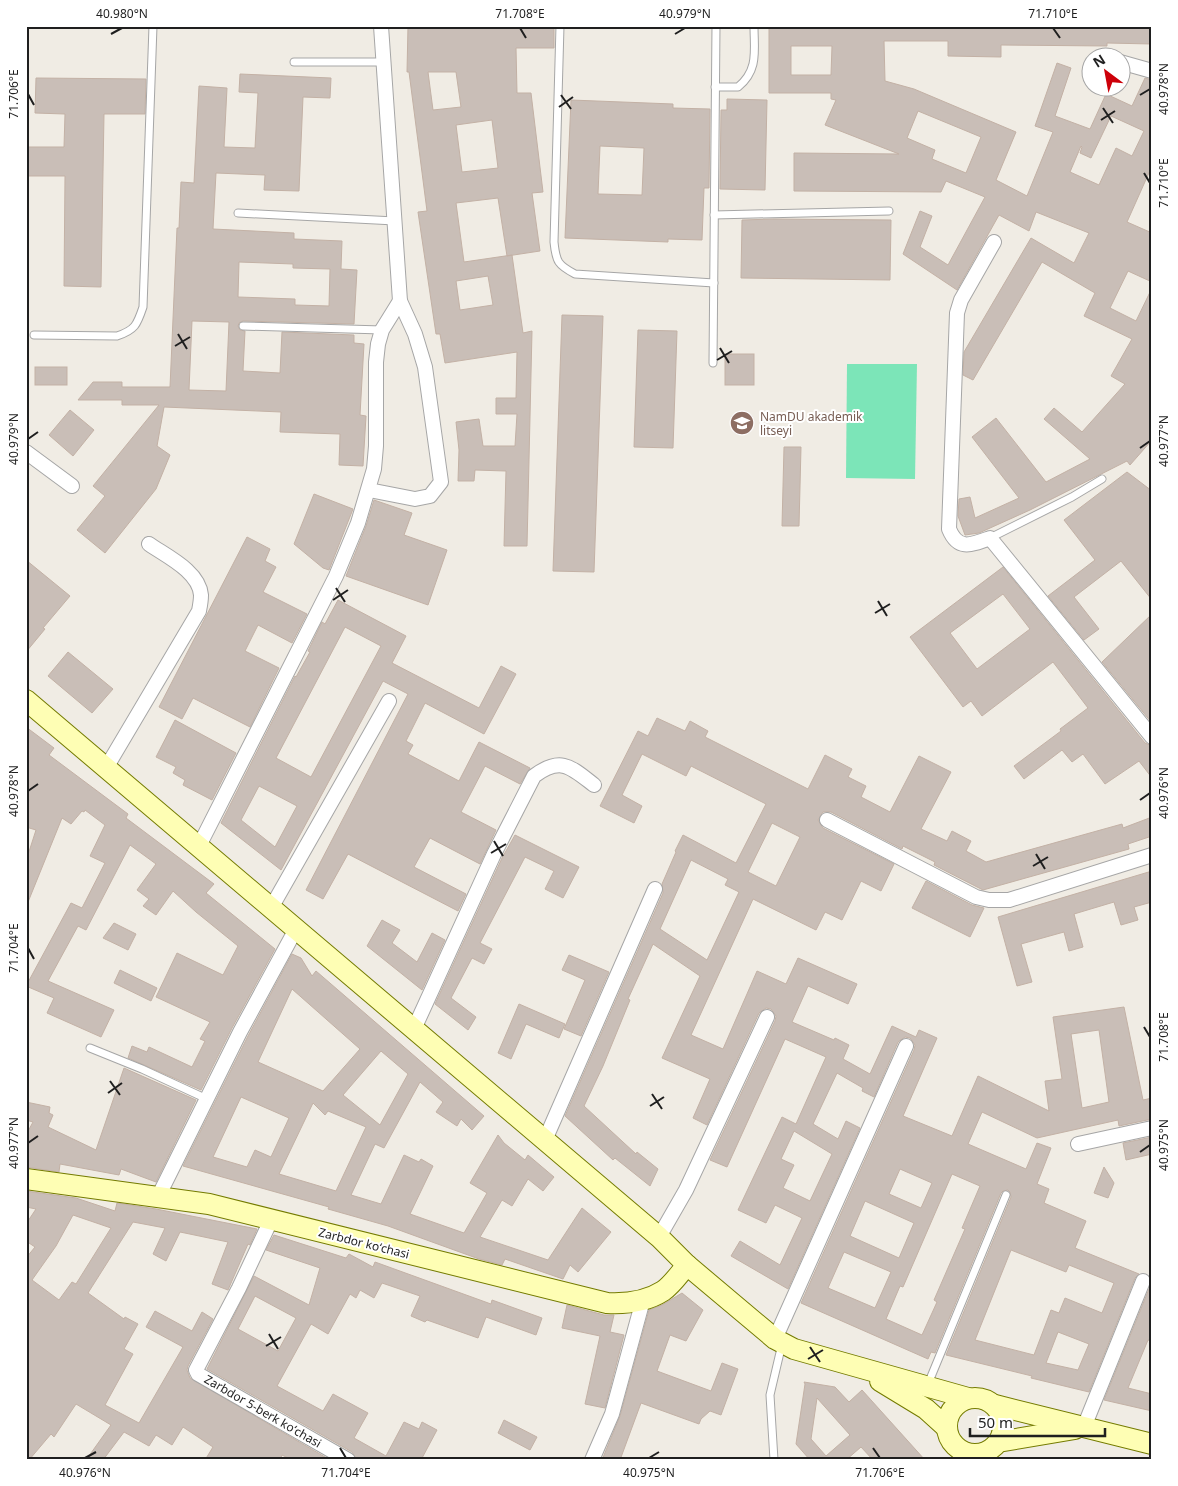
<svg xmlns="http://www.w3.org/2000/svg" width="1178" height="1486" font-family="'Noto Sans',sans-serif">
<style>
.pitch{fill:#7ce5b8}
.building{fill:#c9beb7;stroke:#c3b1a5;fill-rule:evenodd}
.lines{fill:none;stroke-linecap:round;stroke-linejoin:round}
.lane-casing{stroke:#a6a6a6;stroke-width:9}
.street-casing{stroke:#a6a6a6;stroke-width:16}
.secondary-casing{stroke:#747b00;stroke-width:22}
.lane{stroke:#fff;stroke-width:7}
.street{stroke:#fff;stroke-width:14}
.secondary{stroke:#fefeb4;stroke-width:20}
.ticks{fill:none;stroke:#1f1f1f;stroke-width:2}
.labels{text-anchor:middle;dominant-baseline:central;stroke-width:4;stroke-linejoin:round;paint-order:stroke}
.education-label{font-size:12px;fill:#785e54;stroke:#fff;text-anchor:start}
.street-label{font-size:12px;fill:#1f1f1f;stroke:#fff}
.neatline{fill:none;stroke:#1f1f1f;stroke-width:2}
.ticks-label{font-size:12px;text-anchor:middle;fill:#1f1f1f}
</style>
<rect width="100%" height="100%" fill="#f0ece4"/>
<!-- pitch -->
<path class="pitch" d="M847 364H917L915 479 846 478Z"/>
<!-- building -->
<g class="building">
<path d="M408 26H554V48H516L517 93H531L543 192 532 193 540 251 507 256 498 198 456 203 464 262 512 255 523 333 532 331 527 546H504L506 471 475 470 474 481H458L459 450 456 422 479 419 483 446H515L517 414H496V398H516L517 352 445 363 440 334H436L418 212 427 211 409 72H407ZM428 72H456L461 107 433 110ZM492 120 498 168 462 172 456 125ZM488 276 493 305 460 310 456 281Z"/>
<path d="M769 26H1152V44L1107 43V46L1001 45V57L948 56V41H884L885 81 914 89 1016 132 996 180 1027 196 1053 132 1035 126 1057 63 1071 68 1055 116 1090 129 1106 94 1132 106 1145 78 1152 80V166L1127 222 1152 233V282L1128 271 1110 308 1136 321 1152 288V440L1130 465 1127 461 1030 510 979 533 965 535 958 516 959 499 970 497 975 518 1019 498 972 437 996 418 1046 482 1090 459 1044 419 1054 408 1082 432 1125 384 1111 376 1132 339 1084 316 1095 293 1042 262 973 380 963 375 964 352 1031 238 1074 263 1089 233 1036 212 1029 231 999 215 957 290 903 254 920 211 932 216 920 247 948 265 985 197 946 181 941 192 794 191V153L899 154 825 125 836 100 831 99V93H769ZM791 46H832L831 75H791ZM918 111 981 137 966 173 932 159 935 150 907 138ZM1111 116 1144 131 1132 156 1116 148 1099 185 1070 172 1081 146 1082 147 1080 153 1091 158Z"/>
<path d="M240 74 331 78 330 98 303 97 299 191 264 190 265 175 216 173 213 229 294 233V239L342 241 341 269 357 270 354 324 243 321 239 323 238 326 240 330 245 331 243 371 280 373 282 332 354 335V343L364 344 360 415 366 416 363 466 339 465 340 434 280 432 281 412 164 407 157 446 170 455 156 489 105 553 77 530 105 496 93 486 159 405H122V400H78L93 382H122V387H170L177 228H179L181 182 194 183 199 86 227 88 224 147 255 148 258 93 239 92ZM239 262 293 264V268L330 269 329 306 295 305V299L238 297ZM192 321 229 322 226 391 189 390Z"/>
<path d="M36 78 146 79 145 114H104L101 287 64 286 65 176H26V147H64L65 114 35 113Z"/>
<path d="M727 99 767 100 765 190 720 189 721 110H727Z"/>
<path d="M571 100 673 104V108L710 109 709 188H704L702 240 668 239V242L565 238ZM600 146 644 148 642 195 598 194Z"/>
<path d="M774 219 891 220 890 280 741 278 742 220Z"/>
<path d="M562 315 603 316 594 572 553 571Z"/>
<path d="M638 330 677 331 673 448 634 447Z"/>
<rect x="725" y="354" width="29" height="31"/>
<rect x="35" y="367" width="32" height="18"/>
<path d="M70 410 94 430 73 456 49 435Z"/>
<path d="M784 447H801L799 526H782Z"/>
<path d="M1127 472 1152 491V600L1121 561 1074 597 1099 629 1084 640 1048 596 1095 560 1064 520Z"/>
<path d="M314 494 353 509 329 570 323 568 294 544Z"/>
<path d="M374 500 412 513 404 535 447 550 428 605 346 576 366 526Z"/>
<path d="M247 537 270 549 265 561 276 567 263 592 307 614 292 643 258 625 245 651 279 668 250 727 193 698 182 719 159 707Z"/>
<path d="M26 560 70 596 43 628 45 629 26 652Z"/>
<path d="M1003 567 1145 743 1152 746V778L1139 761 1105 784 1083 754 1072 762 1062 750 1024 779 1014 766 1061 731 1060 729 1088 708 1053 662 982 716 971 701 963 707 910 637ZM1003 594 1030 629 977 669 950 633Z"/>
<path d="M338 600 406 636 392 663 479 708 501 666 516 674 484 734 425 703 406 741 413 745 408 754 459 781 479 742 530 768 520 784 485 766 461 812 496 830 480 864 430 838 414 867 466 894 458 911 348 854 323 899 306 890 408 694 383 681 281 870 221 823 295 676 296 677 310 652 308 651 322 622 325 624ZM345 627 381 646 311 777 276 758ZM259 786 297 806 275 847 241 820Z"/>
<path d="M1152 614V723L1102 662Z"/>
<path d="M68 652 113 689 92 713 48 676Z"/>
<path d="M657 718 685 731 690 721 708 731 705 737 808 789 825 755 852 769 848 777 866 786 861 797 890 812 919 756 951 772 921 829 947 841 952 831 971 841 966 851 986 862 1122 824 1123 828 1152 817V836L1128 844 1129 849 983 890 934 865 935 862 903 846 902 849 831 812H823L818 820 823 828 894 864 881 891 861 881 842 920 825 912 816 930 753 899 691 1035 723 1049 757 971 786 984 798 958 857 984 848 1004 808 986 792 1022 834 1040 835 1038 849 1045 843 1059 870 1074 892 1026 916 1037 919 1030 937 1038 903 1116 952 1136 978 1076 1049 1111 1045 1081 1062 1079 1053 1017 1124 1007 1143 1100 1152 1098V1119L1119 1126 1118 1120 1037 1138 982 1112 968 1144 1026 1169 1037 1143 1051 1148 1037 1184 1049 1189 1044 1203 1086 1221 1075 1248 1139 1274 1135 1278 1089 1392 1031 1378 1032 1376 946 1355 1011 1197 1010 1192 1008 1190 1003 1191 1001 1193 935 1353 931 1352 928 1359 801 1303 914 1050 915 1045 910 1038 905 1037 898 1042 874 1097 862 1091 863 1088 837 1073 813 1124 838 1139 846 1121 860 1128 788 1289 731 1256 740 1241 780 1265 802 1218 775 1205 766 1223 738 1210 782 1117 796 1124 826 1057 785 1039 727 1167 710 1160 775 1021 776 1016 771 1009 766 1008 759 1013 707 1125 693 1118 710 1079 662 1058 700 976 653 944 628 999 630 1000 603 1066 584 1106 636 1154 637 1152 658 1169 650 1186 615 1158 613 1160 565 1116 663 893 662 884 676 852 675 851 683 835 736 863 766 804 691 766 686 776 642 754 622 795 642 806 634 823 600 806 638 731 648 736ZM772 823 800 837 776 886 748 872ZM691 860 728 879 725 885 739 892 707 960 660 929ZM1099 1030 1109 1102 1082 1108 1071 1034ZM794 1131 832 1154 810 1201 783 1188 794 1165 781 1159ZM900 1169 932 1183 921 1208 889 1194ZM952 1174 980 1186 962 1228 965 1229 934 1300 937 1302 922 1335 886 1319 900 1286 903 1287ZM865 1201 914 1223 899 1258 850 1236ZM1011 1250 1066 1272 1069 1265 1114 1283 1102 1313 1065 1298 1059 1313 1051 1310 1034 1355 975 1340ZM844 1252 891 1272 875 1308 828 1288ZM1058 1332 1089 1344 1078 1370 1046 1363Z"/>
<path d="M175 720 236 753 212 800 183 785 185 780 173 773 176 767 156 757Z"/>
<path d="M26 727 54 748 49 755 128 814 126 818 214 884 206 893 275 949 232 1028 201 1090 128 1058 132 1046 147 1052 149 1047 192 1067 205 1041 200 1039 210 1022 156 997 177 953 223 975 238 946 196 912 173 891 156 915 143 906 149 899 137 890 156 864 130 845 86 930 78 926 48 981 114 1010 101 1037 47 1013 54 998 26 986 71 903 82 908 105 863 90 856 105 825 85 810 84 812 82 811 71 824 62 818 26 907V861L36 830 26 827Z"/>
<path d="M515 835 579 867 563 898 545 889 554 871 525 857 480 943 492 949 484 964 472 958 451 998 476 1017 468 1030 435 1004 502 858Z"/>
<path d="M1152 871V902L1134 907 1138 920 1121 925 1114 902 1074 914 1083 947 1069 951 1064 932 1021 944 1032 982 1017 986 998 917Z"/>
<path d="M926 881 972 905 984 908 970 937 912 908Z"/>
<path d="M382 920 400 930 392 943 417 962 432 933 445 940 422 990 367 946Z"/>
<path d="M114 923 136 934 128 950 103 938Z"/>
<path d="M292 954 301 958 312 976 316 971 484 1116 472 1130 461 1119 457 1126 436 1112 443 1102 420 1082 384 1148 375 1144 351 1195 381 1204 404 1155 419 1162 421 1159 433 1166 410 1214 464 1233 487 1193 470 1183 498 1135 504 1143 525 1160 528 1155 554 1177 543 1191 528 1179 512 1206 502 1200 480 1237 548 1260 582 1208 611 1232 578 1272 570 1265 563 1279 505 1259 502 1265 479 1259 388 1226 328 1209 329 1207 183 1166 248 1036ZM292 989 360 1049 323 1091 258 1062ZM381 1051 408 1074 380 1125 343 1095ZM241 1097 289 1118 271 1157 255 1150 247 1167 213 1157ZM313 1103 325 1115 328 1111 366 1127 336 1191 279 1174Z"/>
<path d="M569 955 609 972 581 1036 564 1029 585 980 562 970Z"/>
<path d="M120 970 157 988 151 1001 114 983Z"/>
<path d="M519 1004 565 1024 559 1038 526 1024 511 1059 498 1053Z"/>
<path d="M124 1068 196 1100 156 1182 121 1169 119 1175 60 1164 59 1172 26 1167V1135L33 1122 26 1120V1102L50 1107 49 1113 53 1115 48 1127 96 1150Z"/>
<path d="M1152 1137V1154L1126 1160 1123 1143Z"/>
<path d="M1104 1167 1114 1183 1108 1198 1094 1193Z"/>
<path d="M26 1191 76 1198 115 1211 117 1203 156 1209 257 1229 250 1245 248 1244 228 1290 212 1284 228 1242 180 1232 166 1261 153 1254 165 1228 133 1222 88 1293 124 1319 125 1317 138 1324 124 1349 133 1354 105 1405 139 1423 183 1347 146 1327 155 1311 192 1331 202 1312 213 1319 188 1366 187 1370 190 1378 330 1460H292L282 1455 280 1460H205L213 1447 183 1427 172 1445 156 1435 149 1446 124 1432 103 1460H86L111 1425 76 1404 54 1437 51 1434 29 1460H26V1258L35 1247 26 1241V1224L36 1209 26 1207ZM73 1215 111 1228 76 1284 72 1282 59 1300 32 1280 56 1246Z"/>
<path d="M274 1235 346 1258 349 1254 373 1267 375 1262 491 1304 492 1300 542 1318 536 1335 486 1317 478 1338 427 1320 425 1322 411 1316 420 1296 382 1283 374 1298 360 1290 356 1298 350 1294 328 1334 311 1324 277 1386 323 1411 333 1394 368 1413 354 1438 386 1456 404 1422 419 1429 422 1422 437 1430 421 1460H357L352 1452 207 1369 254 1276 309 1305 320 1268 266 1250ZM255 1296 296 1318 278 1351 238 1329Z"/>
<path d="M1151 1279H1152V1341L1148 1340 1128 1388 1152 1394V1411L1104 1400 1151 1284Z"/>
<path d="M682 1293 703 1310 686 1341 670 1335 657 1371 711 1391 722 1363 738 1369 721 1415 710 1411 701 1419 699 1424 641 1403 620 1460H602L620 1416 649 1310 662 1305Z"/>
<path d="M567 1305 604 1315H614L610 1332 624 1335 605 1408 585 1404 600 1336 562 1328Z"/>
<path d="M804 1382 835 1387 849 1402 862 1390 925 1460H873L861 1447 846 1460H810L796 1444 805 1384ZM817 1398 850 1435 826 1456 811 1439Z"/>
<path d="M504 1420 537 1437 530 1450 498 1433Z"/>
</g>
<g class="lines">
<!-- lane casing -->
<g class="lane-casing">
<g id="lane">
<path d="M560 26 554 242C556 262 558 265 575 274L714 283"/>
<path d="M294 62H383"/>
<path d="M715 87H738C759 70 754 50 754 26"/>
<path d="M238 213 395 221"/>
<path d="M714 215 889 211"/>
<path d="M243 326 382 330"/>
<path d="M34 335 117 336C135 330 137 325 143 307L153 26"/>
<path d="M713 363 716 26"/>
<path d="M990 538 1072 497 1102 479"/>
<path d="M90 1048 142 1069 207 1099"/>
<path d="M928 1384 1006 1195"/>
<path d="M774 1460 770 1395 782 1344"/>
</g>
</g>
<!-- street casing -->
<g class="street-casing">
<g id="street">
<path d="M1120 62 1152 71"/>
<path d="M994 242 961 300 957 313 949 529C958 551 971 545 990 538L1152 737"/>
<path d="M26 452 72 486"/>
<path d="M369 490 415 499 430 496 441 482 425 367 415 334 400 301 381 26"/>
<path d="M106 768 199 611C200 606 201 600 201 595 199 571 166 556 149 544"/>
<path d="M827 820 976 897 989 900H1009L1152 855"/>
<path d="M199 846 336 576 358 523 374 469 376 446V362L378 344 382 330 400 301"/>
<path d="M271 908 389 701"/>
<path d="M414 1029 494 854 534 776C561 756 571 767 594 785"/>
<path d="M545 1140 655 889"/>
<path d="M1078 1144 1152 1128"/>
<path d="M158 1197 240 1032 296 929"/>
<path d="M271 1220 239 1288 196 1370 198 1374 348 1460"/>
<path d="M659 1237 686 1190 767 1017"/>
<path d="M775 1339 906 1046"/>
<path d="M1084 1427 1143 1281"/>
<path d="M592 1460 612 1414 643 1300"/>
</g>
</g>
<!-- secondary casing -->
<g class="secondary-casing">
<g id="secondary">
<path d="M26 700 659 1237 687 1265 775 1339 794 1349 968 1398"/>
<path d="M26 1179 209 1204 607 1303C627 1304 646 1302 663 1291 672 1285 680 1273 687 1265"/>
<path d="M880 1381 926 1409 947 1428"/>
<circle cx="975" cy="1426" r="28"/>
<path d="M995 1405 1152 1444"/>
<path d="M998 1442 1075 1429"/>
</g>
</g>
<!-- lane -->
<use href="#lane" class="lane"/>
<!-- street -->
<use href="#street" class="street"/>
<!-- secondary -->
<use href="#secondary" class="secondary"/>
</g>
<!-- ticks -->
<path class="ticks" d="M520 28 526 38M1053 28 1060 38M111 34 122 28M675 34 685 28M28 94 34 105M561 95 571 109M1140 95 1150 89M559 107 573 97M1103 108 1113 123M1101 120 1115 111M1144 173 1150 183M178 334 187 349M175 346 190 337M720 348 729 363M717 360 732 351M28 439 38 432M1140 448 1150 441M336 588 345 602M333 600 348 590M878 601 887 616M875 613 890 604M28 791 38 784M1140 800 1150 793M494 841 503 856M491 853 506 844M1036 854 1045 869M1033 866 1048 857M28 948 34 959M1144 1027 1150 1037M110 1081 120 1095M108 1093 122 1083M652 1094 662 1109M650 1106 664 1097M28 1143 38 1136M1140 1152 1150 1145M269 1334 278 1349M266 1346 281 1337M810 1347 820 1362M808 1359 823 1350M340 1448 346 1458M873 1448 880 1458M85 1458 96 1452M649 1458 659 1452"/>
<!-- icons -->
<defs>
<g id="school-disc" transform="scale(1.25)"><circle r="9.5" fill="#8d6e63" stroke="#fff"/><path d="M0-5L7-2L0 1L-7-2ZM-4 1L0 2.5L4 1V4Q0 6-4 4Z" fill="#fff"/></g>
</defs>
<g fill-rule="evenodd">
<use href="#school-disc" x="742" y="423"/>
</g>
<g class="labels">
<!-- education labels -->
<g class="education-label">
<text x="760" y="416">NamDU akademik<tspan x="760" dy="14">litseyi</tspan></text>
</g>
<!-- street labels -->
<g class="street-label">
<text transform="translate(364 1243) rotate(14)">Zarbdor koʻchasi</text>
<text transform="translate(263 1411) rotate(30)">Zarbdor 5-berk koʻchasi</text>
</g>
</g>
<!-- border -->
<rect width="1178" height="1486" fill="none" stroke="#ffffff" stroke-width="55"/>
<!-- north arrow -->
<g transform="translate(1106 72) rotate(328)"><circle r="24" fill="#ffffff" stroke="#a5a5a5"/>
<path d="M0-4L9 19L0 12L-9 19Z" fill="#cd0009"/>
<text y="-8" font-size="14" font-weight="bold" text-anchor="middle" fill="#1f1f1f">N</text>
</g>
<!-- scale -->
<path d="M970 1428v8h135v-8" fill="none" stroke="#1f1f1f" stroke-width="2.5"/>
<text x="978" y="1428" font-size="15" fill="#1f1f1f" stroke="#ffffff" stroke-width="4" paint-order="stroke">50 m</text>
<rect x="28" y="28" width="1122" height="1430" class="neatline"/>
<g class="ticks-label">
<text x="122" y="18">40.980°N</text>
<text x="520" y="18">71.708°E</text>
<text x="685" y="18">40.979°N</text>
<text x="1053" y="18">71.710°E</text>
<text transform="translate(1164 89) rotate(-90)" y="4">40.978°N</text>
<text transform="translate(14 94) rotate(-90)" y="4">71.706°E</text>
<text transform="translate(1164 183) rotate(-90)" y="4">71.710°E</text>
<text transform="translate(14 439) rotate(-90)" y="4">40.979°N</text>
<text transform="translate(1164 441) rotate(-90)" y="4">40.977°N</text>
<text transform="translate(14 791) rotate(-90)" y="4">40.978°N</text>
<text transform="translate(1164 793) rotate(-90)" y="4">40.976°N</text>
<text transform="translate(14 948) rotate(-90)" y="4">71.704°E</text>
<text transform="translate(1164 1037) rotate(-90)" y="4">71.708°E</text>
<text transform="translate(14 1143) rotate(-90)" y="4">40.977°N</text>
<text transform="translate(1164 1145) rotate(-90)" y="4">40.975°N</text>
<text x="85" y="1477">40.976°N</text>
<text x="346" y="1477">71.704°E</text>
<text x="649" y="1477">40.975°N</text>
<text x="880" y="1477">71.706°E</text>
</g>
</svg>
